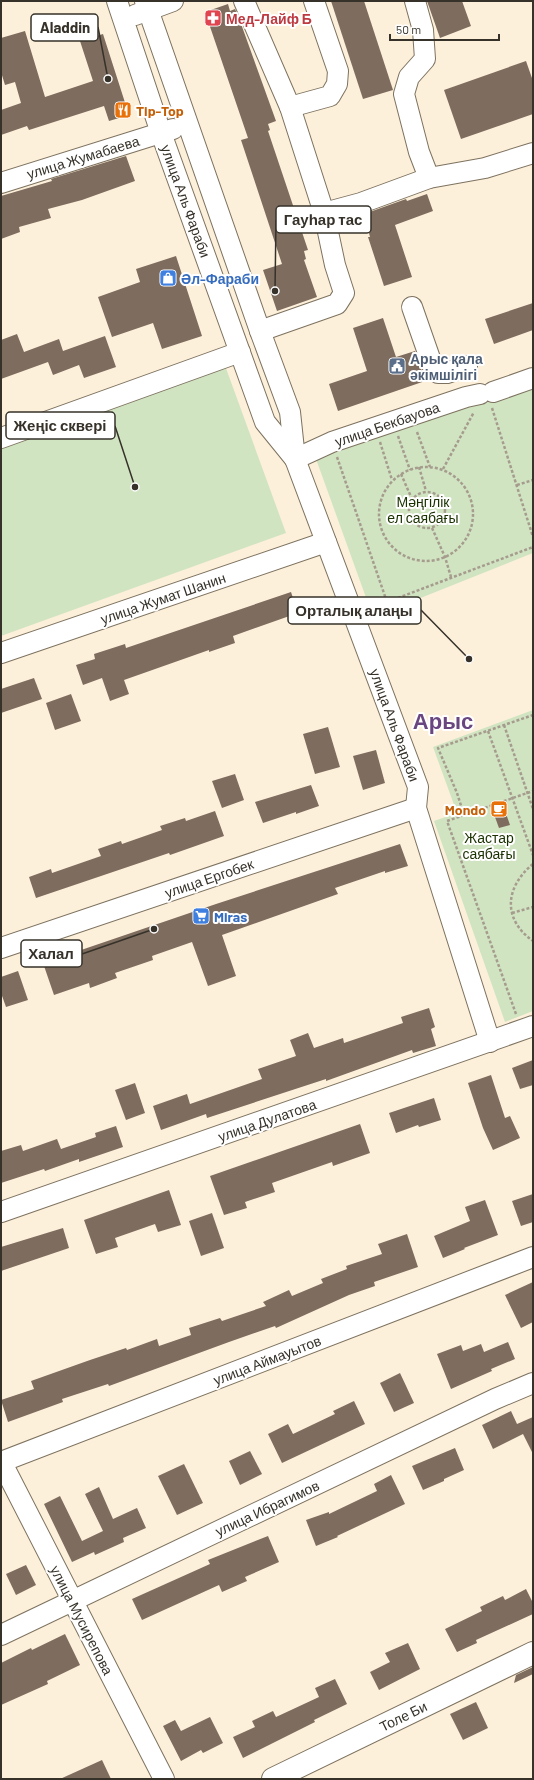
<svg xmlns="http://www.w3.org/2000/svg" width="534" height="1780" font-family="Barlow,sans-serif">
<style>
.green{fill:#d1e4c2}
.building{fill:#7e6c5e}
.lines{fill:none;stroke-linecap:round;stroke-linejoin:round}
.minor-casing{stroke:#7d725f;stroke-width:22}
.major-casing{stroke:#7d725f;stroke-width:24}
.path{stroke:#a59c8d;stroke-width:2.5;stroke-dasharray:3 2;stroke-linecap:butt}
.minor{stroke:#fff;stroke-width:20}
.major{stroke:#fff;stroke-width:22}
.labels{text-anchor:middle;dominant-baseline:central;stroke-width:4;stroke-linejoin:round;paint-order:stroke}
.health-label{font-size:14px;font-weight:bold;fill:#be3a42;stroke:#fff;text-anchor:start}
.food-label{font-size:14px;font-weight:bold;fill:#c56008;stroke:#fff;text-anchor:start}
.street-label{font-size:14px;fill:#36322a;stroke:#fff}
.shop-label{font-size:14px;font-weight:bold;fill:#366cbe;stroke:#fff;text-anchor:start}
.service-label{font-size:14px;font-weight:bold;fill:#4e5e75;stroke:#fff;text-anchor:start}
.park-label{font-size:14px;fill:#1a3100;stroke:#fff}
.town-label{font-size:22px;font-weight:bold;fill:#694680;stroke:#fff}
.leader{fill:none;stroke:#36322a;stroke-width:1.5}
.callout-dot{fill:#36322a;stroke:#fff;stroke-width:1.5}
.callout{fill:#fff;stroke:#36322a;stroke-width:1.5}
.callout-label{font-size:15px;text-anchor:middle;font-weight:bold;fill:#36322a}
</style>
<rect width="100%" height="100%" fill="#fdf0db"/>
<!-- green -->
<g class="green">
<path d="M223 360 286 533 1 636V440Z"/>
<path d="M533 383V553L373 617 316 459Z"/>
<path d="M533 710V1011L505 1022 434 821 457 813 433 747Z"/>
</g>
<!-- building -->
<g class="building">
<path d="M331 1H364L393 90 363 99Z"/>
<path d="M427 1H462L471 26 440 38Z"/>
<path d="M228 4 230 11 235 9 240 21 276 121 268 124 270 130 268 131 308 250 304 251 306 259 304 260 317 297 277 311 263 270 282 264 241 140 248 138 205 12Z"/>
<path d="M25 31 45 97 93 81 80 41 103 34 129 115 109 121 104 106 29 130 27 126 1 135V110L21 103 15 82 5 85 1 72V38Z"/>
<path d="M526 61 533 81V114L461 139 444 90Z"/>
<path d="M126 156 135 181 82 200 48 209 51 218 19 227 20 232 1 239V196L52 181 51 179Z"/>
<path d="M427 194 433 211 395 225 412 277 384 286 368 237H370L364 214 406 199 407 201Z"/>
<path d="M176 256 202 336 162 349 153 323 112 337 98 297 140 282 136 269Z"/>
<path d="M533 303V330L494 344 485 319Z"/>
<path d="M383 318 396 357 415 351 423 374 428 380 338 411 329 384 367 371 353 328Z"/>
<path d="M17 334 24 352 59 339 63 351 105 336 116 367 84 378 79 365 53 375 48 362 1 379V340Z"/>
<path d="M291 592 298 613 233 636 235 643 209 652V650L124 680 129 694 110 701 102 678 83 685 76 665 95 659 94 654 125 644 126 648Z"/>
<path d="M34 678 42 699 1 713V689Z"/>
<path d="M71 694 81 721 55 730 46 703Z"/>
<path d="M328 727 340 767 315 774 303 734Z"/>
<path d="M376 750 385 783 363 790 353 756Z"/>
<path d="M235 774 244 800 222 808 212 781Z"/>
<path d="M311 785 319 806 296 814V812L263 823 255 802Z"/>
<path d="M503 805 510 825 499 828 492 809Z"/>
<path d="M215 811 224 836 170 855 169 853 36 898 29 877 51 869 52 873 101 856 98 849 121 841 122 844 162 830 160 826 185 818 186 821Z"/>
<path d="M400 844 408 866 385 873V871L335 888 338 894 222 935 236 976 208 986 192 942 152 956 153 960 115 973 117 978 90 988 89 983 54 995 43 963 216 904Z"/>
<path d="M18 971 28 1000 6 1007 1 993V977Z"/>
<path d="M429 1008 435 1027 431 1029 436 1046 413 1053 412 1050 326 1081V1079L207 1118 206 1114 161 1130 153 1106 187 1094 190 1104 262 1079 258 1069 296 1056 290 1040 308 1033 314 1048 343 1038 344 1043 403 1023 401 1017Z"/>
<path d="M533 1060V1085L520 1089 512 1068Z"/>
<path d="M491 1075 505 1118 510 1116 520 1138 493 1150 483 1128 468 1083Z"/>
<path d="M135 1083 145 1113 126 1120 115 1090Z"/>
<path d="M434 1098 441 1120 419 1127 418 1125 396 1133 389 1113Z"/>
<path d="M360 1124 370 1153 333 1166 332 1162 272 1183 275 1192 245 1202 247 1208 224 1215 210 1176Z"/>
<path d="M116 1126 123 1147 79 1162V1159L45 1171 44 1169 1 1183V1151L21 1145 23 1151 57 1139 61 1149 96 1137 95 1133Z"/>
<path d="M169 1190 181 1225 158 1232 155 1224 115 1238 118 1247 96 1254 84 1220Z"/>
<path d="M533 1194V1222L521 1226 512 1201Z"/>
<path d="M485 1200 498 1235 464 1248 465 1249 443 1258 434 1236 470 1221 465 1207Z"/>
<path d="M212 1213 224 1248 201 1256 189 1221Z"/>
<path d="M63 1228 69 1248 1 1271V1247Z"/>
<path d="M407 1234 418 1267 374 1282 375 1286 349 1295 276 1328 275 1326 229 1342 109 1386 108 1384 62 1399 63 1402 8 1422 1 1400 34 1389 31 1381 90 1360 126 1348 127 1350 157 1339 159 1346 191 1335 189 1328 220 1318 222 1321 266 1306 263 1302 289 1290 292 1296 323 1283 321 1279 347 1269 346 1266 382 1254 378 1244Z"/>
<path d="M533 1282V1322L521 1328 505 1295Z"/>
<path d="M508 1342 515 1359 491 1369 492 1371 451 1389 437 1354 461 1345 463 1351 481 1344 484 1352Z"/>
<path d="M400 1373 414 1403 394 1412 380 1383Z"/>
<path d="M354 1401 365 1424 282 1463 268 1434 288 1424 293 1434 335 1414 333 1411Z"/>
<path d="M511 1411 517 1424 533 1417V1454L523 1434 493 1449 482 1425Z"/>
<path d="M455 1448 464 1470 444 1479V1481L423 1490 412 1466Z"/>
<path d="M250 1451 262 1474 240 1485 229 1461Z"/>
<path d="M184 1464 203 1503 177 1515 158 1476Z"/>
<path d="M391 1475 405 1504 337 1536 338 1537 316 1546 306 1520 329 1512V1514L377 1491 374 1484Z"/>
<path d="M99 1487 113 1519 137 1508 146 1528 123 1538 124 1542 95 1555 94 1552 72 1562 44 1504 60 1496 82 1541 103 1531 85 1494Z"/>
<path d="M268 1536 279 1562 245 1577 247 1581 222 1592 219 1585 142 1620 132 1599 210 1564 208 1560Z"/>
<path d="M26 1565 36 1585 16 1595 6 1574Z"/>
<path d="M526 1589 533 1603V1614L476 1640 477 1643 457 1652 445 1629 482 1611 480 1607 503 1596 505 1600Z"/>
<path d="M65 1634 80 1665 47 1681 48 1684 1 1705V1663L31 1648 32 1650Z"/>
<path d="M408 1643 420 1669 379 1690 370 1672 390 1662 385 1653Z"/>
<path d="M533 1667V1674L514 1683 516 1675Z"/>
<path d="M335 1679 347 1704 314 1720 315 1722 243 1758 233 1737 255 1727 252 1721 273 1711 276 1717 319 1697 315 1688Z"/>
<path d="M476 1702 488 1728 463 1740 450 1714Z"/>
<path d="M210 1717 223 1743 203 1753 201 1750 181 1761 163 1726 175 1720 181 1731Z"/>
<path d="M102 1760 111 1779H60Z"/>
</g>
<g class="lines">
<!-- minor casing -->
<g class="minor-casing">
<g id="minor">
<path d="M117 1 161 133 265 422 295 459"/>
<path d="M145 1 260 331 290 412 295 459 418 787 416 808 490 1042"/>
<path d="M244 1 290 107"/>
<path d="M314 1 338 71 337 84 330 96 290 107 324 213"/>
<path d="M415 1 423 30 425 59 409 77 404 94 419 152 429 178"/>
<path d="M135 15 173 1"/>
<path d="M1 183 173 129"/>
<path d="M412 307 434 370 438 373H447L467 366"/>
<path d="M260 331 337 304 344 293 335 265 324 213 361 203 429 178 485 168 533 153"/>
<path d="M493 392 533 378"/>
<path d="M1 438 240 352"/>
<path d="M295 459 332 442 466 397 480 394"/>
<path d="M1 653 326 542"/>
<path d="M1 948 416 808"/>
<path d="M1 1212 533 1026"/>
<path d="M1 1461 164 1779"/>
<path d="M1 1462 533 1257"/>
<path d="M1 1635 495 1399 533 1383"/>
</g>
</g>
<!-- major casing -->
<g class="major-casing">
<path id="major" d="M273 1779 533 1653"/>
</g>
<!-- path -->
<g class="path">
<path d="M492 408 533 537"/>
<path d="M417 432 430 467"/>
<path d="M398 436 410 470"/>
<path d="M380 442 392 480"/>
<path d="M337 457 387 602 533 547"/>
<circle cx="426" cy="514" r="47"/>
<path d="M419 467 426 491"/>
<path d="M443 469 474 412"/>
<path d="M401 474 412 499"/>
<path d="M517 485 533 480"/>
<circle cx="427" cy="510" r="18"/>
<path d="M432 528 445 557 451 577"/>
<path d="M504 725 533 809"/>
<path d="M488 731 533 855"/>
<path d="M464 815 457 793 438 748 533 715"/>
<path d="M533 864C505 887 502 919 533 941"/>
<path d="M512 913 533 907"/>
<path d="M516 1014 447 821 533 791"/>
</g>
<!-- minor -->
<use href="#minor" class="minor"/>
<!-- major -->
<use href="#major" class="major"/>
</g>
<!-- icons -->
<defs>
<g id="pharmacy-square" transform="scale(0.9)"><rect x="-9" y="-9" width="18" height="18" rx="4" fill="#e0444e" stroke="#fff"/><path d="M-2-6h4v4h4v4h-4v4h-4v-4h-4v-4h4Z" fill="#fff"/></g>
<g id="restaurant-square" transform="scale(0.9)"><rect x="-9" y="-9" width="18" height="18" rx="4" fill="#e8710a" stroke="#fff"/><path d="M-5-6h1v4h1v-4h1v4h1v-4h1v5L-1.5 .5V6h-2V.5L-5-1ZM5-6V6H3V1.5H1.5Q1.5-4 5-6Z" fill="#fff"/></g>
<g id="shop-square" transform="scale(0.9)"><rect x="-9" y="-9" width="18" height="18" rx="4" fill="#3f7fe0" stroke="#fff"/><path d="M-5-2.5h2.3a2.7 3.5 0 0 1 5.4 0H5L5.5 6h-11ZM-1.5-2.5h3a1.5 2.3 0 0 0-3 0Z" fill="#fff"/></g>
<g id="civic-square" transform="scale(0.9)"><rect x="-9" y="-9" width="18" height="18" rx="4" fill="#5c6f8a" stroke="#fff"/><path d="M-.6-6.5H3V-4.5H.6V-3L4-1V1h2V6H-6V1h2V-1L-.6-3ZM-1.2 2.5V6h2.4V2.5Z" fill="#fff"/></g>
<g id="cafe-square" transform="scale(0.9)"><rect x="-9" y="-9" width="18" height="18" rx="4" fill="#e8710a" stroke="#fff"/><path d="M-5.5-4.5H6V0H3Q3 3.5 0 3.5H-2.5Q-5.5 3.5-5.5 0ZM3-3.2v2h1.7v-2ZM-6 4.5H4V6H-6Z" fill="#fff"/></g>
<g id="supermarket-square" transform="scale(0.9)"><rect x="-9" y="-9" width="18" height="18" rx="4" fill="#3f7fe0" stroke="#fff"/><path d="M-6-5.5h2.5l.6 2H6L4.5 2H-2.5L-4.4-4H-6ZM-1.5 3.2a1.3 1.3 0 1 0 .1 0ZM3 3.2a1.3 1.3 0 1 0 .1 0Z" fill="#fff"/></g>
</defs>
<g fill-rule="evenodd">
<use href="#pharmacy-square" x="213" y="18"/>
<use href="#restaurant-square" x="123" y="110"/>
<use href="#shop-square" x="168" y="278"/>
<use href="#civic-square" x="397" y="366"/>
<use href="#cafe-square" x="499" y="809"/>
<use href="#supermarket-square" x="201" y="916"/>
</g>
<g class="labels">
<!-- health labels -->
<g class="health-label">
<text x="226" y="18">Мед-Лайф Б</text>
</g>
<!-- food labels -->
<g class="food-label">
<text x="136" y="110">Tip-Top</text>
<text x="486" y="809" text-anchor="end">Mondo</text>
</g>
<!-- street labels -->
<g class="street-label">
<text transform="translate(83 157) rotate(-17)">улица Жумабаева</text>
<text transform="translate(186 201) rotate(70)">улица Аль Фараби</text>
<text transform="translate(387 424) rotate(-19)">улица Бекбауова</text>
<text transform="translate(163 598) rotate(-19)">улица Жумат Шанин</text>
<text transform="translate(395 725) rotate(70)">улица Аль Фараби</text>
<text transform="translate(209 878) rotate(-19)">улица Ергобек</text>
<text transform="translate(267 1120) rotate(-19)">улица Дулатова</text>
<text transform="translate(267 1360) rotate(-21)">улица Аймауытов</text>
<text transform="translate(267 1508) rotate(-25)">улица Ибрагимов</text>
<text transform="translate(82 1620) rotate(63)">улица Мусирепова</text>
<text transform="translate(403 1716) rotate(-26)">Толе Би</text>
</g>
<!-- shop labels -->
<g class="shop-label">
<text x="181" y="278">Әл-Фараби</text>
<text x="214" y="916">Miras</text>
</g>
<!-- service labels -->
<g class="service-label">
<text x="410" y="358">Арыс қала<tspan x="410" dy="16">әкімшілігі</tspan></text>
</g>
<!-- park labels -->
<g class="park-label">
<text x="423" y="501">Мәңгілік<tspan x="423" dy="16">ел саябағы</tspan></text>
<text x="489" y="837">Жастар<tspan x="489" dy="16">саябағы</tspan></text>
</g>
<!-- town labels -->
<g class="town-label">
<text x="443" y="720">Арыс</text>
</g>
</g>
<!-- callouts -->
<path class="leader" d="M108 79L98 27M275 291L276 220M135 487L115 426M469 659L421 610M154 929L82 954"/>
<g class="callout-dot">
<circle cx="108" cy="79" r="4"/>
<circle cx="275" cy="291" r="4"/>
<circle cx="135" cy="487" r="4"/>
<circle cx="469" cy="659" r="4"/>
<circle cx="154" cy="929" r="4"/>
</g>
<g class="callout">
<rect x="31" y="14" width="67" height="27" rx="4"/>
<rect x="276" y="206" width="95" height="27" rx="4"/>
<rect x="6" y="412" width="109" height="27" rx="4"/>
<rect x="288" y="597" width="133" height="27" rx="4"/>
<rect x="21" y="940" width="61" height="27" rx="4"/>
</g>
<g class="callout-label">
<text x="65" y="33">Aladdin</text>
<text x="323" y="225">Гауһар тас</text>
<text x="60" y="431">Жеңіс сквері</text>
<text x="354" y="616">Орталық алаңы</text>
<text x="51" y="959">Халал</text>
</g>
<!-- border -->
<rect width="534" height="1780" fill="none" stroke="#36322a" stroke-width="4"/>
<!-- scale -->
<path d="M390 34v6h109v-6" fill="none" stroke="#36322a" stroke-width="2"/>
<text x="396" y="34" font-size="12" fill="#36322a" stroke="#ffffff" stroke-width="3" paint-order="stroke">50 m</text>
</svg>
